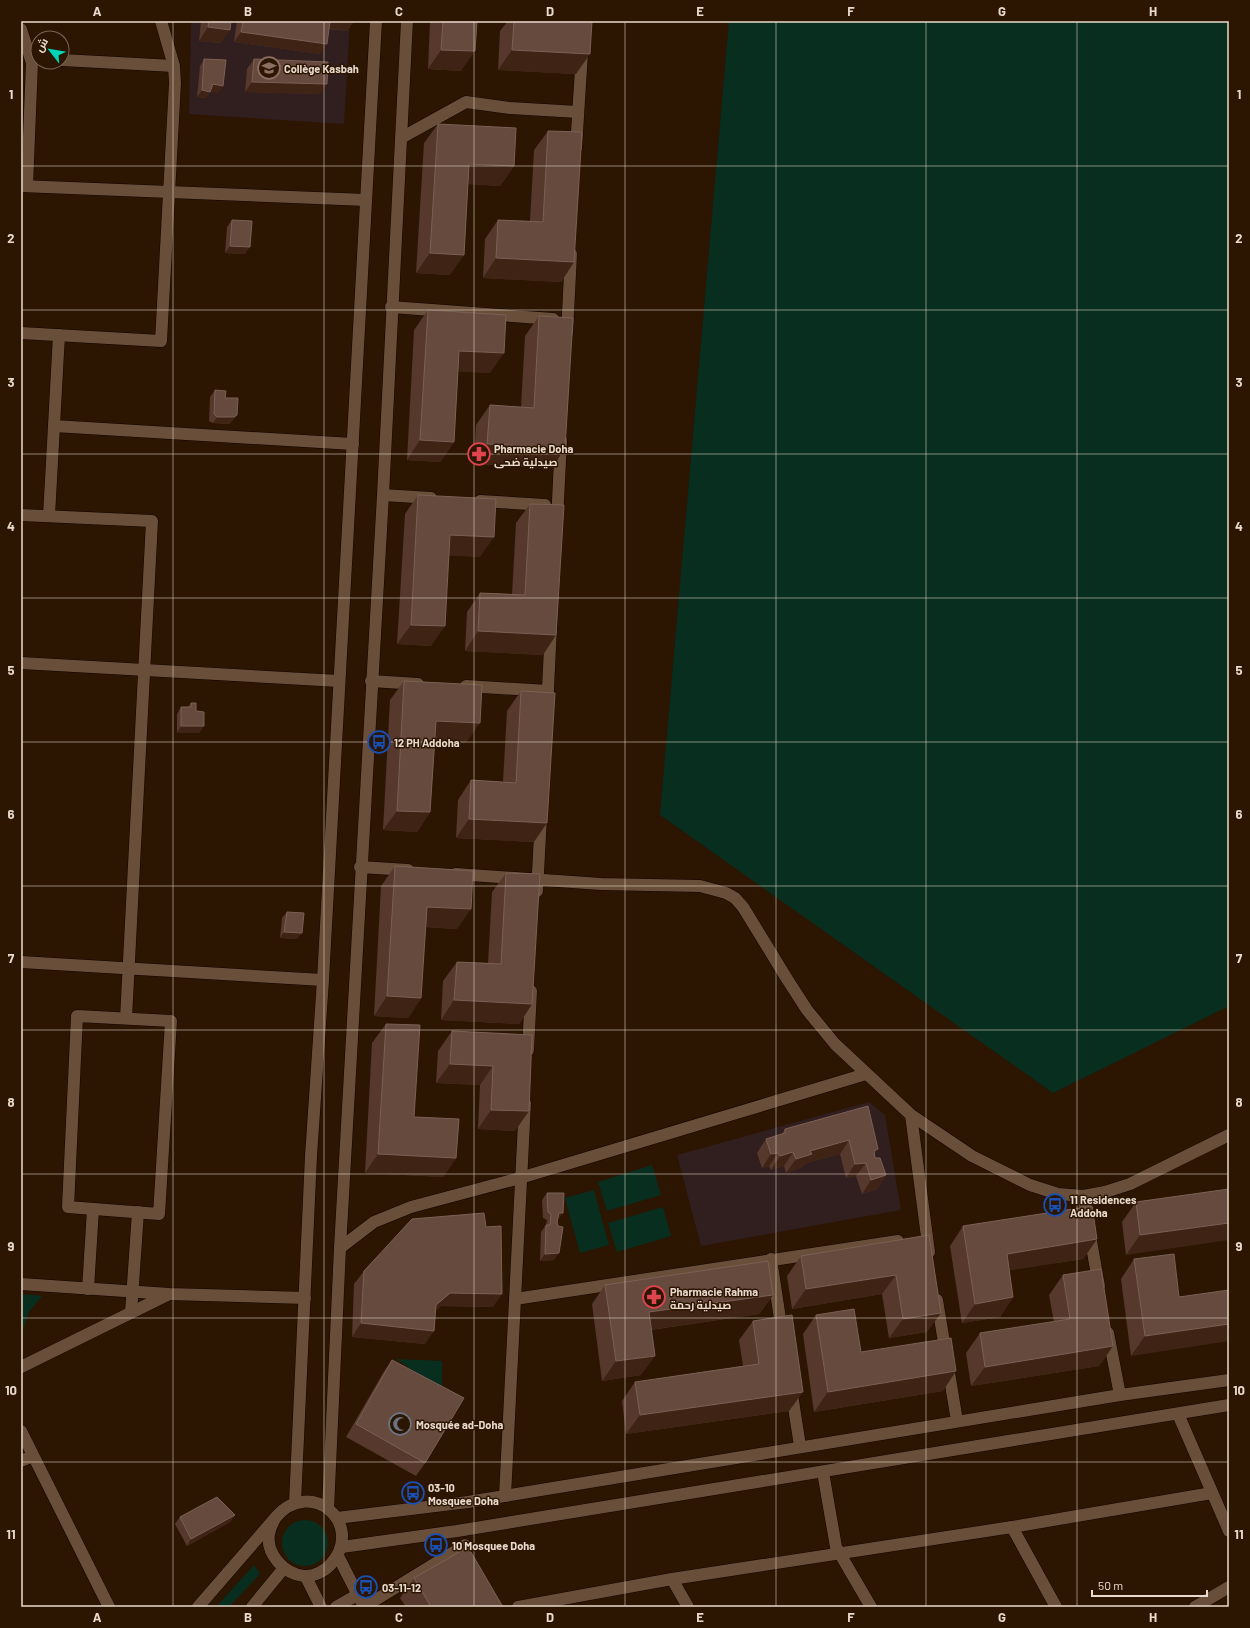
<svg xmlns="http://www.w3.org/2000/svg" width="1250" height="1628" font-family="Barlow,Cairo,sans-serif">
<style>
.education{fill:#311e1e}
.green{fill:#072e1e}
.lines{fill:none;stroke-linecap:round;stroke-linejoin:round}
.minor-casing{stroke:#140200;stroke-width:13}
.minor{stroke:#694f39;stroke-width:12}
.wall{fill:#56382d}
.shaded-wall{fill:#3f2315}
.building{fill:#664a3e;stroke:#7b6055}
.grid{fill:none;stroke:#eadacd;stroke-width:1;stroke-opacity:0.55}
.labels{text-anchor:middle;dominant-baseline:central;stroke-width:3;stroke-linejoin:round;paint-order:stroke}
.poi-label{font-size:11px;font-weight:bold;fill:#eadacd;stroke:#2c1602;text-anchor:start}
.neatline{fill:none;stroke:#eadacd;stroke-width:1.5}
.grid-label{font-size:13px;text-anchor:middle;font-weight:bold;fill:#eadacd}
</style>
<rect width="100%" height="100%" fill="#2c1602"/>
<!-- education -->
<g class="education">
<path d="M191 21H350L344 124 189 114Z"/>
<path d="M869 1102 885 1115 901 1210 701 1246 677 1155Z"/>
</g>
<!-- green -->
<g class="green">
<path d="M729 21H1229V1006L1053 1093 660 815Z"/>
<path d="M652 1165 661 1195 607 1211 598 1182Z"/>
<path d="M594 1190 609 1245 580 1253 565 1198Z"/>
<path d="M663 1207 671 1236 617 1252 608 1223Z"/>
<path d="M21 1294 42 1296 29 1312 21 1335Z"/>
<path d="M396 1359 442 1361V1390Z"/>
<circle cx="305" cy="1543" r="23"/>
<path d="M254 1565 260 1574 229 1607H216Z"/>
</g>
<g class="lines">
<!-- minor casing -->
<g class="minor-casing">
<g id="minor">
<path d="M21 29 32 63 27 186"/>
<path d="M62 60 174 66"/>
<path d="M401 138 466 102 510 108 578 112"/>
<path d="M576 148 584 21"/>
<path d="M21 186 366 200"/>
<path d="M391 307 553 319"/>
<path d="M21 333 161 341 175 83 174 66 161 21"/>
<path d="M567 333 571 254"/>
<path d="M54 426 353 444"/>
<path d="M383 495 431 498"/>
<path d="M480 501 545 505"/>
<path d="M21 515 152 521 126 1018"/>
<path d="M49 516 59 335"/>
<path d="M557 521 561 440"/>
<path d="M21 663 339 681"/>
<path d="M371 681 418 684"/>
<path d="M466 686 548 691"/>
<path d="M547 709 551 627"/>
<path d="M360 867 408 870"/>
<path d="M456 874 601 884 700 886 726 893 735 898 743 907 787 979 807 1010 835 1044 911 1115 972 1156 1030 1185 1058 1194 1083 1196 1105 1192 1130 1184 1229 1135"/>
<path d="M537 891 541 817"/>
<path d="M21 962 323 980"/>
<path d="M77 1016 171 1021 159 1214 68 1207Z"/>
<path d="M528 1050 531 991"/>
<path d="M911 1115 929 1252"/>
<path d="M1083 1196 1099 1286"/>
<path d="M340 1248 374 1222 411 1207 520 1178 866 1074"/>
<path d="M771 1259 782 1332"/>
<path d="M21 1284 169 1294 305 1298"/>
<path d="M88 1289 93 1209"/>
<path d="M515 1299 898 1241"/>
<path d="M937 1300 957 1421"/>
<path d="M131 1313 138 1212"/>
<path d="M1108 1333 1120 1395"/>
<path d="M21 1367 167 1295"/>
<path d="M791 1388 800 1446"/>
<path d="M1178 1414 1229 1531"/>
<path d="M21 1431 109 1607"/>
<path d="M21 1461 33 1456"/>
<path d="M823 1472 836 1547 871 1607"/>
<path d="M505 1496 525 1103"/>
<path d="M295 1503 311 1156 323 980 376 21"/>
<path d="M328 1509 340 1248 383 495 407 21"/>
<path d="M337 1518 468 1502 1120 1395 1229 1380"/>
<path d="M1012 1527 1212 1493"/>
<path d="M342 1547 457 1531 1229 1405"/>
<path d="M338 1556 364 1607"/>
<path d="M306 1577 321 1607"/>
<path d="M672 1579 688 1607"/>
<path d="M198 1607 276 1517C310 1477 366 1523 331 1564 325 1571 313 1577 304 1576 284 1574 266 1554 269 1534 270 1528 273 1522 276 1517"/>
<path d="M252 1607 284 1568"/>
<path d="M336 1607 357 1595"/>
<path d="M364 1607 465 1545"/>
<path d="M518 1607 672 1579 1012 1527 1056 1607"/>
<path d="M1195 1607 1229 1587"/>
</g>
</g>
<!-- minor -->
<use href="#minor" class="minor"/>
</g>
<!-- wall -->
<g class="wall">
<path d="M201 21H231L221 43 199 41Z"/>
<path d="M237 21H354L347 31 329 29 320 54 234 42Z"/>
<path d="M430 21H477L461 71 428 69Z"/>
<path d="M508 21H592L576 74 498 70 500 31Z"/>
<path d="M204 59 219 93 210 91 206 98 197 97 200 66Z"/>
<path d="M254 59 320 94 245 92 247 69Z"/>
<path d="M438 124 514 166 500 186 468 184 450 275 416 273 424 143Z"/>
<path d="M548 131 574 262 561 282 483 278 485 239 498 220 530 221 534 150Z"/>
<path d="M232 220 245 254 225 253 227 227Z"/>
<path d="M428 310 490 373 458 371 454 442 440 462 407 460 414 330Z"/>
<path d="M539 316 565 448 552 468 474 464 476 425 490 405 521 407 525 336Z"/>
<path d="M215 390 225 398 237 415 232 421 229 424 213 423 209 421 210 397Z"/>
<path d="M418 495 480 557 449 555 431 646 397 644 405 514Z"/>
<path d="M530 504 543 655 465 651 467 612 480 593 512 594 516 523Z"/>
<path d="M404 681 466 743 435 741 430 812 417 832 383 830 390 700Z"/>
<path d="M521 691 534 842 456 838 458 800 471 780 503 782 507 711Z"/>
<path d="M191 703 196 711 204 726 199 733H177V714L181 707H188Z"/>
<path d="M395 866 457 929 425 927 421 998 408 1018 374 1016 381 886Z"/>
<path d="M506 873 532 1004 519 1024 441 1020 443 981 457 962 488 963 492 892Z"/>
<path d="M287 912 297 939 280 938 282 918Z"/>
<path d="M386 1024 414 1117 456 1158 443 1177 365 1173 372 1043Z"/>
<path d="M452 1031 532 1035 515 1131 478 1129 480 1085 436 1083 438 1051Z"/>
<path d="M868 1106 878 1149 874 1154 875 1158 886 1175 877 1189 862 1194 856 1176 846 1178 840 1154 806 1163 802 1167 786 1173 784 1166 771 1170 769 1166 762 1168 757 1153 766 1139 781 1135 785 1129Z"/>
<path d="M1229 1189 1126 1255 1122 1222 1136 1202Z"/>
<path d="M547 1193 558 1220 554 1260 540 1261 541 1232 546 1225 547 1220 543 1218 542 1200Z"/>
<path d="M963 1226 1097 1239 1083 1259 1009 1270 1013 1297 1000 1317 962 1323 950 1246Z"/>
<path d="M486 1227 493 1307 441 1306 436 1310 425 1344 352 1337 354 1284 364 1271Z"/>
<path d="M929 1235 927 1332 889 1338 882 1294 792 1309 787 1276 801 1256Z"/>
<path d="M1134 1259 1179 1297 1131 1356 1121 1279Z"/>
<path d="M1063 1275 1113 1346 1099 1366 971 1386 966 1353 980 1333 1054 1322 1049 1295Z"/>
<path d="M605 1285 773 1295 759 1314 651 1330 641 1375 602 1381 592 1304Z"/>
<path d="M816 1315 861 1352 943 1391 814 1412 803 1334Z"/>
<path d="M753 1321 789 1411 626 1434 622 1401 635 1382 743 1366 739 1340Z"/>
<path d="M392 1360 425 1463 416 1476 346 1437 383 1373Z"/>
<path d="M235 1515 230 1522 187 1546 175 1524 180 1517Z"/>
<path d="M414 1578 503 1607H406L400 1598Z"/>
</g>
<!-- shaded-wall -->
<g class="shaded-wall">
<path d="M332 21H354L347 31 326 28Z"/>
<path d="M208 27 230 30 221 43 199 41Z"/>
<path d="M241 32 327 44 320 54 234 42Z"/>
<path d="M441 50 475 51 461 71 428 69Z"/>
<path d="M512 50 590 54 576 74 498 70Z"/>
<path d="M252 82 327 84 320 94 245 92Z"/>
<path d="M213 84 223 86 219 93 209 91Z"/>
<path d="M202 90 210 92 206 98 197 97Z"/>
<path d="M469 164 514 166 500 186 456 183Z"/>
<path d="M230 246 250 247 245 254 225 253Z"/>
<path d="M430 253 464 255 450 275 416 273Z"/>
<path d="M496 258 574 262 561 282 483 278Z"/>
<path d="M459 351 504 353 490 373 446 371Z"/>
<path d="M237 415 232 421 229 424 213 423 217 417Z"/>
<path d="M420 440 454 442 440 462 407 460Z"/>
<path d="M487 444 565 448 552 468 474 464Z"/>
<path d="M450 535 494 537 480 557 436 555Z"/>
<path d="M411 625 445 626 431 646 397 644Z"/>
<path d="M478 631 556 635 543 655 465 651Z"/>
<path d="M436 721 480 723 466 743 422 740Z"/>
<path d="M181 726H204L199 733H177Z"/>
<path d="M397 811 430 812 417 832 383 830Z"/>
<path d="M469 819 547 823 534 842 456 838Z"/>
<path d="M427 907 471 909 457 929 413 926Z"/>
<path d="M284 932 302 933 297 939 280 938Z"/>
<path d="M387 996 421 998 408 1018 374 1016Z"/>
<path d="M454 1000 532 1004 519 1024 441 1020Z"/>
<path d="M450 1064 493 1066 480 1085 436 1083Z"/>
<path d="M491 1110 529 1111 515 1131 478 1129Z"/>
<path d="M849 1140 840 1154 806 1163 802 1167 786 1173 796 1159 810 1151Z"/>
<path d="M878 1149 869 1162 874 1151Z"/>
<path d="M793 1152 784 1166 771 1170 780 1156Z"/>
<path d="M778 1153 769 1166 762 1168 771 1154Z"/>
<path d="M378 1154 456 1158 443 1177 365 1173Z"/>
<path d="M866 1163 856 1176 846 1178 855 1164Z"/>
<path d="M886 1175 877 1189 862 1194 871 1180Z"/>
<path d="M559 1213H563L558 1220Z"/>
<path d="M1229 1223V1240L1126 1255 1140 1235Z"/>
<path d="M1097 1239 1083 1259 993 1273 1007 1254Z"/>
<path d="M559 1253 554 1260 540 1261 545 1254Z"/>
<path d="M896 1275 882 1294 792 1309 806 1289Z"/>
<path d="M450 1293 502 1294 493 1307 441 1306 427 1318 436 1305Z"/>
<path d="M773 1295 759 1314 635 1332 649 1312Z"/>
<path d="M1013 1297 1000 1317 962 1323 975 1304Z"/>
<path d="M941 1313 927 1332 889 1338 903 1319Z"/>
<path d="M361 1323 434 1331 425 1344 352 1337Z"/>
<path d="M1229 1324V1341L1131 1356 1145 1336Z"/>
<path d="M1113 1346 1099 1366 971 1386 985 1367Z"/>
<path d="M655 1356 641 1375 602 1381 616 1361Z"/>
<path d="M956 1371 943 1391 814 1412 828 1392Z"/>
<path d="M803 1392 789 1411 626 1434 640 1415Z"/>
<path d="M235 1515 230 1522 187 1546 191 1539Z"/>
</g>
<!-- building -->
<g class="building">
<path d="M209 21H231L230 30 208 27Z"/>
<path d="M243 21H330L327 44 241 32Z"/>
<path d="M443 21H477L475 51 441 50Z"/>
<path d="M514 21H592L590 54 512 50Z"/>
<path d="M204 59 226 60 223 86 213 84 210 92 202 90Z"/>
<path d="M254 59 328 62 327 84 252 82Z"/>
<path d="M438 124 516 128 514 166 469 164 464 255 430 253Z"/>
<path d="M548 131 582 132 574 262 496 258 498 220 543 222Z"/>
<path d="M232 220 252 221 250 247 230 246Z"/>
<path d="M428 310 506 315 504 353 459 351 454 442 420 440Z"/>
<path d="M539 316 573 318 565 448 487 444 490 405 534 408Z"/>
<path d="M215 390 226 391 225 398H238L237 415 234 417H217L214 414Z"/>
<path d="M418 495 496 499 494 537 450 535 445 626 411 625Z"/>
<path d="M530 504 564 505 556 635 478 631 480 593 525 595Z"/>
<path d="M404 681 482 685 480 723 436 721 430 812 397 811Z"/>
<path d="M521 691 555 693 547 823 469 819 471 780 516 783Z"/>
<path d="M191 703H196V711L204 712V726H181V707H191Z"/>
<path d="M395 866 473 871 471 909 427 907 421 998 387 996Z"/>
<path d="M506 873 540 874 532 1004 454 1000 457 962 501 964Z"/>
<path d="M287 912 304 913 302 933 284 932Z"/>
<path d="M386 1024 420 1025 414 1117 459 1119 456 1158 378 1154Z"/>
<path d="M452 1031 532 1035 529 1111 491 1110 493 1066 450 1064Z"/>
<path d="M868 1106 878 1149 874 1151 875 1158H880L886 1175 871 1180 866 1163 855 1164 849 1140 810 1151 812 1154 796 1159 793 1152 780 1156 778 1153 771 1154 766 1139 785 1133V1129Z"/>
<path d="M1229 1189V1223L1140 1235 1136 1202Z"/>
<path d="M547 1193H564L563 1213H559L557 1222 558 1226 563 1227 559 1253 545 1254 546 1225H550L551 1214 548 1212Z"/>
<path d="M1092 1206 1097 1239 1007 1254 1013 1297 975 1304 963 1226Z"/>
<path d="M484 1213 486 1227 501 1226 502 1294 450 1293 436 1305 434 1331 361 1323 364 1271 412 1219Z"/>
<path d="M929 1235 941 1313 903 1319 896 1275 806 1289 801 1256Z"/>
<path d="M1174 1254 1179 1297 1229 1290V1324L1145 1336 1134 1259Z"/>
<path d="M768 1261 773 1295 649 1312 655 1356 616 1361 605 1285Z"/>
<path d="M1101 1269 1113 1346 985 1367 980 1333 1070 1319 1063 1275Z"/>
<path d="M854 1309 861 1352 951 1338 956 1371 828 1392 816 1315Z"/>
<path d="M792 1315 803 1392 640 1415 635 1382 759 1364 753 1321Z"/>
<path d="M392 1360 464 1398 425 1463 356 1424Z"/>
<path d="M217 1497 235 1515 191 1539 180 1517Z"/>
<path d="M468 1547 503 1607H431L414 1578Z"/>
</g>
<!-- grid -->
<path class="grid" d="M173 21V1607M324 21V1607M474 21V1607M625 21V1607M776 21V1607M926 21V1607M1077 21V1607M21 166H1229M21 310H1229M21 454H1229M21 598H1229M21 742H1229M21 886H1229M21 1030H1229M21 1174H1229M21 1318H1229M21 1462H1229"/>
<!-- icons -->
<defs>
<g id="school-ring" transform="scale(1.15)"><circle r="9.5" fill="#2c1602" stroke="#8d6e63" stroke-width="1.5"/><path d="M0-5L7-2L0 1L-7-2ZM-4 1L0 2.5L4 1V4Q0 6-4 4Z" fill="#8d6e63"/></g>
<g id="pharmacy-ring" transform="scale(1.15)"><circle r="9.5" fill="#2c1602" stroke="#e0444e" stroke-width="1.5"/><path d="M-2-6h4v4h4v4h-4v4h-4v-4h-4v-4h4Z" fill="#e0444e"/></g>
<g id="bus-ring" transform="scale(1.15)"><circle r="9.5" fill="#2c1602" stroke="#1a4fb4" stroke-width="1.5"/><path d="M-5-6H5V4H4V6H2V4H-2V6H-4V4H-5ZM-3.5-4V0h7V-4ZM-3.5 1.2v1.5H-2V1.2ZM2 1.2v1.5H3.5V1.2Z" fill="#1a4fb4"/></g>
<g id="mosque-ring" transform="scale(1.15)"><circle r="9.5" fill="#2c1602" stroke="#6b7280" stroke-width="1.5"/><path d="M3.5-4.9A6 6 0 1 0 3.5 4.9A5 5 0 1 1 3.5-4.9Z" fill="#6b7280"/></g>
</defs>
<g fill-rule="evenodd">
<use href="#school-ring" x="269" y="68"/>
<use href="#pharmacy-ring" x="479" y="454"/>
<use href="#bus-ring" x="379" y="742"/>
<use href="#bus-ring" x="1055" y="1205"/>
<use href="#pharmacy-ring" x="654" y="1297"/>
<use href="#mosque-ring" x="400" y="1424"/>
<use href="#bus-ring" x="413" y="1493"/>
<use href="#bus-ring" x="436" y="1545"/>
<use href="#bus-ring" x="366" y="1587"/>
</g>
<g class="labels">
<!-- poi labels -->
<g class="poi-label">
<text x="284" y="68">Collège Kasbah</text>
<text x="494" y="448">Pharmacie Doha<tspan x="494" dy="13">صيدلية ضحى</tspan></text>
<text x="394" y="742">12 PH Addoha</text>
<text x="1070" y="1199">11 Residences<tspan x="1070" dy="13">Addoha</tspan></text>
<text x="670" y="1291">Pharmacie Rahma<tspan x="670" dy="13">صيدلية رحمة</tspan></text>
<text x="416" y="1424">Mosquée ad-Doha</text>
<text x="428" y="1487">03-10<tspan x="428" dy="13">Mosquee Doha</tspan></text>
<text x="452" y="1545">10 Mosquee Doha</text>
<text x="382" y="1587">03-11-12</text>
</g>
</g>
<!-- border -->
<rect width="1250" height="1628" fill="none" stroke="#2c1602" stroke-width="44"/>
<!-- north arrow -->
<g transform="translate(50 50) rotate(301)"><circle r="19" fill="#2c1602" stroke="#786453"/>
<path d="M0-3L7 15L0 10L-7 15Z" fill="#00d5b7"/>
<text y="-6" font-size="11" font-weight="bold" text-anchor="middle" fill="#eadacd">ش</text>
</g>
<!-- scale -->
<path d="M1092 1590v6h115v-6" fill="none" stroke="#eadacd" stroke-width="2"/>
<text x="1098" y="1590" font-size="12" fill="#eadacd" stroke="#2c1602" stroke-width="3" paint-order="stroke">50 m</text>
<rect x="22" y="22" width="1206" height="1584" class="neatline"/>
<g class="grid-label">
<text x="97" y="16">A</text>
<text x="248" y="16">B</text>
<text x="399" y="16">C</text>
<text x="550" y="16">D</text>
<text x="700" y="16">E</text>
<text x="851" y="16">F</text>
<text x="1002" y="16">G</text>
<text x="1153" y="16">H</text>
<text x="11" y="99">1</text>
<text x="1239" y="99">1</text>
<text x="11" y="243">2</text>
<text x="1239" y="243">2</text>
<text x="11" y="387">3</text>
<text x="1239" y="387">3</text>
<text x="11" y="531">4</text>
<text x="1239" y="531">4</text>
<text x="11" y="675">5</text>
<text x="1239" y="675">5</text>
<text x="11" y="819">6</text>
<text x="1239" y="819">6</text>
<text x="11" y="963">7</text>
<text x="1239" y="963">7</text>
<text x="11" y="1107">8</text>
<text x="1239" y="1107">8</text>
<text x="11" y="1251">9</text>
<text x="1239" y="1251">9</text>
<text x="11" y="1395">10</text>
<text x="1239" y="1395">10</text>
<text x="11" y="1539">11</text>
<text x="1239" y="1539">11</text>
<text x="97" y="1622">A</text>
<text x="248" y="1622">B</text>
<text x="399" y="1622">C</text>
<text x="550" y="1622">D</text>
<text x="700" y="1622">E</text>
<text x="851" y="1622">F</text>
<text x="1002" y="1622">G</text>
<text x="1153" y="1622">H</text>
</g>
</svg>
